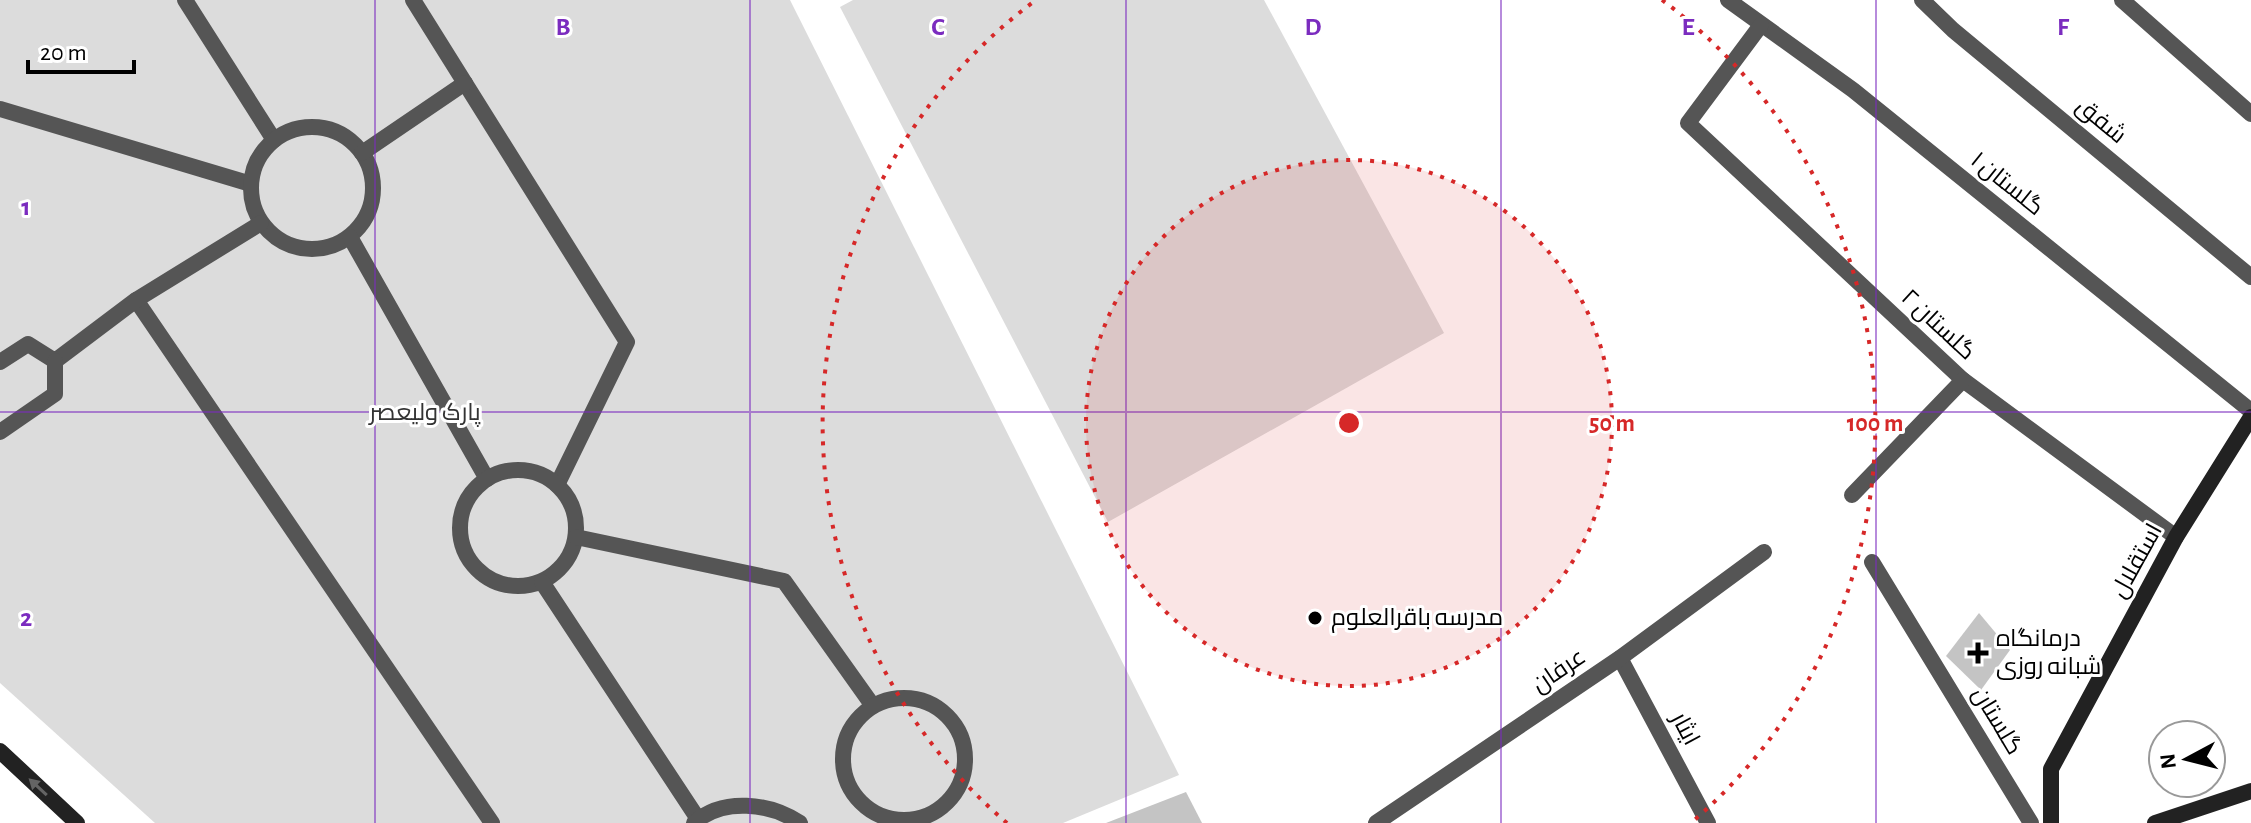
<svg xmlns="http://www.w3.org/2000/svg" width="2251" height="823" font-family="'Alegreya Sans',Cairo,sans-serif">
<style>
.green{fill:#dcdcdc}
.building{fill:#c4c4c4}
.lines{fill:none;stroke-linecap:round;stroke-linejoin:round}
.street{stroke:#555;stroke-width:16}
.secondary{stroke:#222;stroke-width:16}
.oneway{fill:#646464}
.grid{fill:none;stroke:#7b2cbf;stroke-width:2;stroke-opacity:0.55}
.ring{fill:none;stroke:#d62828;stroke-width:4;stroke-dasharray:4 8}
.poi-dot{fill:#000;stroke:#fff;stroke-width:3}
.labels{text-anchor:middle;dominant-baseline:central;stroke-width:6;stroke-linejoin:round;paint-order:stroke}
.street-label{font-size:24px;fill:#000;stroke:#fff}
.park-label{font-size:24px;fill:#333;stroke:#fff}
.poi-label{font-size:24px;fill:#000;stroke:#fff;text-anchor:start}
.grid-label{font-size:26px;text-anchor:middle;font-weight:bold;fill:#7b2cbf;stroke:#fff;stroke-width:6;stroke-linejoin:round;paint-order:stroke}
.centre{fill:#d62828;stroke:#fff;stroke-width:4}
.ring-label{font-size:24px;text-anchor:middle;font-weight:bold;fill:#d62828;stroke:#fff;stroke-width:6;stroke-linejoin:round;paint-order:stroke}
</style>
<rect width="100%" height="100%" fill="#fff"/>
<!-- green -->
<g class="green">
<path d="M0 0H790L1179 775 1063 823H155L0 683Z"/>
<path d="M853 0H1264L1444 333 1108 522 840 7Z"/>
</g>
<!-- building -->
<g class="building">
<path d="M1979 613 2010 650 1981 690 1946 656Z"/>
<path d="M1186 792 1202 823H1106Z"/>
</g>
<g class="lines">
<!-- street -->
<g class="street">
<path d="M185 0 274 140"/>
<path d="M413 0 627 342 557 485"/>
<path d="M1728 0 1853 90 2251 411"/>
<path d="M1922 0 1953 30 2251 277"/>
<path d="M2122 0 2251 114"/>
<path d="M1761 25 1688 123 1963 380 2176 537"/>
<path d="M0 109 251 184"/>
<circle cx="312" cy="188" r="61"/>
<path d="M362 153 465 83"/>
<path d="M350 237 487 479"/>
<path d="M136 300 492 823"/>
<path d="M0 362 28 344 55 361 136 300 261 223"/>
<path d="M0 432 55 394V361"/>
<circle cx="518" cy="528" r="58"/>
<path d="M1852 495 1963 380"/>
<path d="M576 537 784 581 873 706"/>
<path d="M1872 562 2031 823"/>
<path d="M542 582 698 819"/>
<path d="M1620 658 1708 823"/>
<circle cx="904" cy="759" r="61"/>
<path d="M694 823C723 797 770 803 800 823"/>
<path d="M1376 823 1620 658 1764 552"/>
</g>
<!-- secondary -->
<g class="secondary">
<path d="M0 751 77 823"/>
<path d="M2051 823V769L2176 537 2251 417"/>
<path d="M2155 823 2251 791"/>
</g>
</g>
<!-- one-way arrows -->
<defs><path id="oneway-solid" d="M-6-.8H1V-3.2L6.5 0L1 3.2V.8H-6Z" transform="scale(2)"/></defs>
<use class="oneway" href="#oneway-solid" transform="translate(38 787) rotate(-137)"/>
<!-- grid -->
<path class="grid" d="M375 0V823M750 0V823M1126 0V823M1501 0V823M1876 0V823M0 412H2251"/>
<!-- distance rings -->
<circle cx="1349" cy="423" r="263" fill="#d62828" fill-opacity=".12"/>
<g class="ring">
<circle cx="1349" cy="423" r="263"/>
<path d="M1007 823A526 526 0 0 1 1036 0M1662 0A526 526 0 0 1 1691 823"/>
</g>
<!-- markers -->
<g class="poi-dot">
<circle cx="1315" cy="618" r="8"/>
<path d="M1974 641h8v8h8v8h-8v8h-8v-8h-8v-8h8z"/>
</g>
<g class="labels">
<!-- street labels -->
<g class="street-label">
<text transform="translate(2101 121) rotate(40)">شفق</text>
<text transform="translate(2007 184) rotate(39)">گلستان ۱</text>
<text transform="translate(1938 325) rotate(43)">گلستان ۲</text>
<text transform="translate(2137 561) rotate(-61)">استقلال</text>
<text transform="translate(1559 671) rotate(-34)">عرفان</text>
<text transform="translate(1997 721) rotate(59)">گلستان</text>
<text transform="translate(1685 729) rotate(62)">ایثار</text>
</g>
<!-- park labels -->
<g class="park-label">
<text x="425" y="413">پارک ولیعصر</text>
</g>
<!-- poi labels -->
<g class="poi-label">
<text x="1331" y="618">مدرسه باقرالعلوم</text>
<text x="1996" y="639">درمانگاه<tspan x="1996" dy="28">شبانه روزی</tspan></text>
</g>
</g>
<g class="grid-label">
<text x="563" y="35">B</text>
<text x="938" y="35">C</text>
<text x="1313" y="35">D</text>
<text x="1688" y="35">E</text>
<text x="2063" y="35">F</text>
<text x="26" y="215">1</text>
<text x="26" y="626">2</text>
</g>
<circle cx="1349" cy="423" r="12" class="centre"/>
<g class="ring-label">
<text x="1612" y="431">50 m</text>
<text x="1875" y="431">100 m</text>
</g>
<!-- north arrow -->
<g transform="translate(2187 759) rotate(263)"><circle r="38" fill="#ffffff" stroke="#999999" stroke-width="2"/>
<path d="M0-6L14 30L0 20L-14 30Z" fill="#000000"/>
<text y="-12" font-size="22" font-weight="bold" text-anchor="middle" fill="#000000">N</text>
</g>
<!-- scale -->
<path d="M28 60v12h106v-12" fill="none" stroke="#000000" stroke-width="4"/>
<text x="40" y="60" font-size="24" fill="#000000" stroke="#ffffff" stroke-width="6" paint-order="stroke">20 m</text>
</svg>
